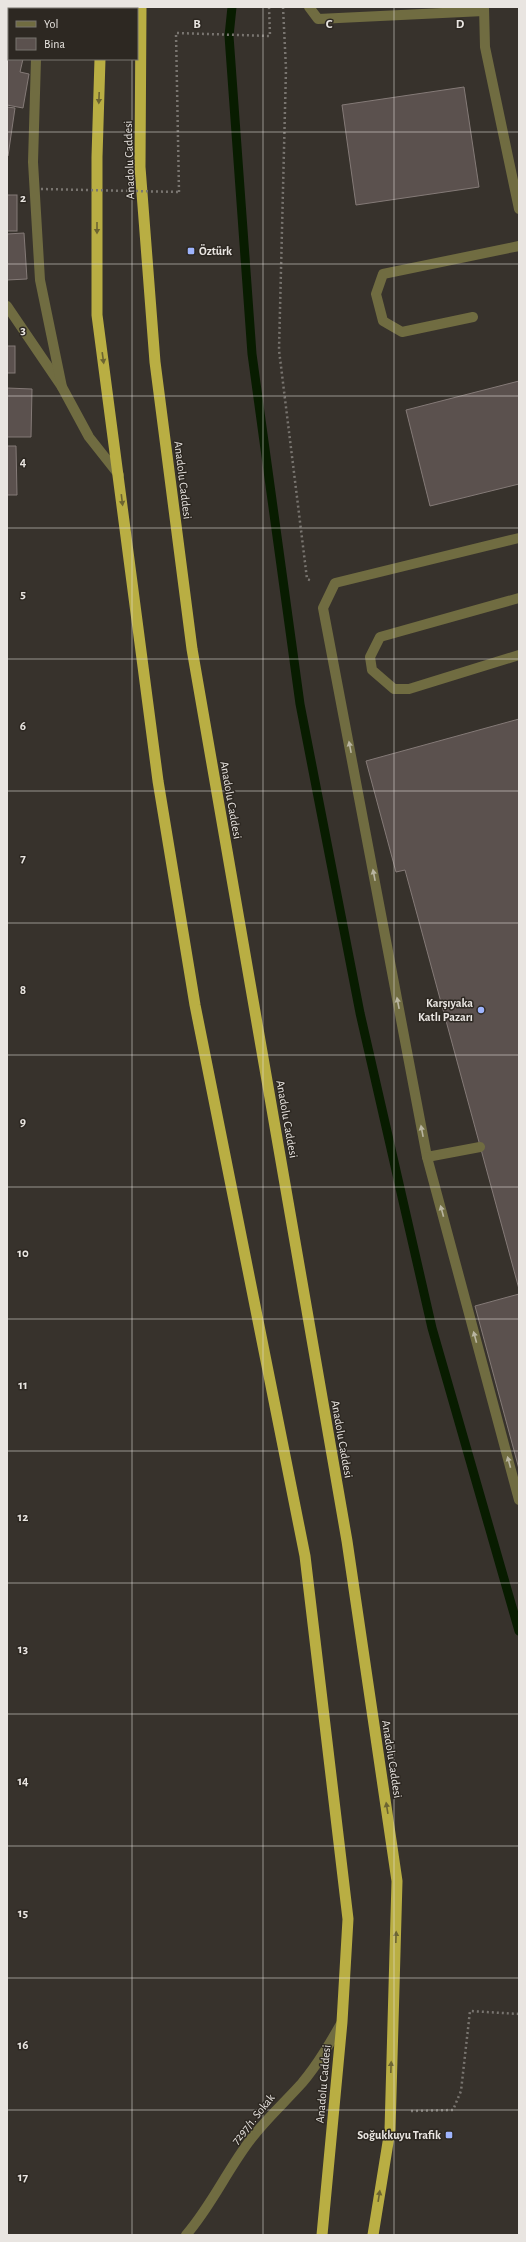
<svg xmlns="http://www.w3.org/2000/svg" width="526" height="2242" font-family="'Alegreya Sans',sans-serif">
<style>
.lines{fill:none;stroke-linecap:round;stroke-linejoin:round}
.stream{stroke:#081c00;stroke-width:9}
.building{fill:#5b514e;stroke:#847a77}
.path{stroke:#797570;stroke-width:2.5;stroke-dasharray:2 3;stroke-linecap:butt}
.service{stroke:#706c41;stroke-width:10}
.minor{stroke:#706c41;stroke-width:10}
.tertiary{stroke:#706c41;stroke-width:10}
.trunk{stroke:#b9ae43;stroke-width:11}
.path-bridge{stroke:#797570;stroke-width:2.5;stroke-dasharray:2 3;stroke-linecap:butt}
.oneway{fill:#6c6431}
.oneway2{fill:#b9b5a1}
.grid{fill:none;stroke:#e9e5e1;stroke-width:1;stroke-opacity:0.55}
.poi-dot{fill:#9eb4fd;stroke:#2d2822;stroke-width:1.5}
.labels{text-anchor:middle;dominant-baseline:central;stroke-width:3;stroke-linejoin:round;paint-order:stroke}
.street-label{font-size:12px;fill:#e9e5e1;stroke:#2d2822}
.poi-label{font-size:12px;font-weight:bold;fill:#e9e5e1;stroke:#2d2822;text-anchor:end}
.grid-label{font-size:13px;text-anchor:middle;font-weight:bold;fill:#e9e5e1;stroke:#2d2822;stroke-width:3;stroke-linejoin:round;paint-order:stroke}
</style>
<rect width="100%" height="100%" fill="#37322c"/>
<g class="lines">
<!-- stream -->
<path class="stream" d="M232 7 229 36 252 354 300 704 360 1013 432 1328 519 1631"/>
</g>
<!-- building -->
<g class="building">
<path d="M7 50 9 51V59H23L20 72 29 74 23 108 7 105Z"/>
<path d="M464 87 479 187 356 205 342 105Z"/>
<path d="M7 107 15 108 8 156 7 155Z"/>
<rect x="7" y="195" width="10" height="36"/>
<path d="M24 233 27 279 7 280V234Z"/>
<rect x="7" y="346" width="8" height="27"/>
<path d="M519 381V484L430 506 406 410Z"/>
<path d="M7 388 32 389 31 437H7Z"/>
<path d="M7 446H16L17 495H7Z"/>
<path d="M519 719V1289L405 870 396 872 366 761Z"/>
<path d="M519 1294V1469L475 1306Z"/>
</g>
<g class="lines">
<!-- path -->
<g class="path">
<path d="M283 7 286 69 279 350 307 579 312 581"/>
<path d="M179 192 176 33 270 36 269 7"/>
<path d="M411 2111 453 2110 461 2091 470 2011 519 2014"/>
</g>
<!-- service -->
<g class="service">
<path d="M309 7 318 19 484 11"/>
<path d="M473 317 402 332 383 321 376 294 383 274 519 246"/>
<path d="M519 598 380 637 370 657 372 670 394 689H409L519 655"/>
<path d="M480 1147 427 1157 323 608 335 583 519 538"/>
<path d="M427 1157 519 1500"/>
</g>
<!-- minor -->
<g class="minor">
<path d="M484 7 485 47 519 209"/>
<path d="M7 306 62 387"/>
<path d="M186 2235C212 2205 227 2170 251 2139 266 2119 285 2102 302 2083 318 2064 330 2043 342 2022"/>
</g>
<!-- tertiary -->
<g class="tertiary">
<path d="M38 9V7"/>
<path d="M36 59 33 162 40 280 62 387 89 437 119 475"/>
</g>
<!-- trunk -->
<g class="trunk">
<path d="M141 7 140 167 155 362 192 649 347 1541 397 1881 390 2130 373 2235"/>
<path d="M102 9V7"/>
<path d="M100 59 97 157V315L158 781 195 1005 305 1556 348 1919 342 2022 322 2235"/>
</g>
<!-- path-bridge -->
<path class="path-bridge" d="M41 189 179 192"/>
</g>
<!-- one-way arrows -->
<defs><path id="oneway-solid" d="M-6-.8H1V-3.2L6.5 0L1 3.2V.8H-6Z"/></defs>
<g class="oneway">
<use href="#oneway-solid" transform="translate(99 98) rotate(92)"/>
<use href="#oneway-solid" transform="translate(97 228) rotate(90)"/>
<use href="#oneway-solid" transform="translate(103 358) rotate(82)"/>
<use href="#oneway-solid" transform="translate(122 500) rotate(83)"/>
<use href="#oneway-solid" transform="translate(387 1808) rotate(-99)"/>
<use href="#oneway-solid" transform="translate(396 1937) rotate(-88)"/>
<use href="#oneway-solid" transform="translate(391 2067) rotate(-88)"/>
<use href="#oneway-solid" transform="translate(379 2196) rotate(-81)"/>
</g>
<g class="oneway2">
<use href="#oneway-solid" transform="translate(350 747) rotate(-101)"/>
<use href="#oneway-solid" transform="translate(374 875) rotate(-101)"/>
<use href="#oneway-solid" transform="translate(398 1003) rotate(-101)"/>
<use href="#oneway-solid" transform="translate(422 1131) rotate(-101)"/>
<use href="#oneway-solid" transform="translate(442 1211) rotate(-105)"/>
<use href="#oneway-solid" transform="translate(475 1337) rotate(-105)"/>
<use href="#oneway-solid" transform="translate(509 1462) rotate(-105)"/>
</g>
<!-- grid -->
<path class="grid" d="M132 7V9M263 7V2235M394 7V2235M132 59V2235M7 132H519M7 264H519M7 396H519M7 528H519M7 659H519M7 791H519M7 923H519M7 1055H519M7 1187H519M7 1319H519M7 1451H519M7 1583H519M7 1714H519M7 1846H519M7 1978H519M7 2110H519"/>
<!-- markers -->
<g class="poi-dot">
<rect x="187" y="247" width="8" height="8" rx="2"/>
<circle cx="481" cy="1010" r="4"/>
<rect x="445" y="2131" width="8" height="8" rx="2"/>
</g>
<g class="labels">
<!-- street labels -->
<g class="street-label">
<text transform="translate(129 160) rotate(-92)">Anadolu Caddesi</text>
<text transform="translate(183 480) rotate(83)">Anadolu Caddesi</text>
<text transform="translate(231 800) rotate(80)">Anadolu Caddesi</text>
<text transform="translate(287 1119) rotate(80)">Anadolu Caddesi</text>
<text transform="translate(342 1439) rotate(80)">Anadolu Caddesi</text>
<text transform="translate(392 1759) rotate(81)">Anadolu Caddesi</text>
<text transform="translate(323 2084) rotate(-85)">Anadolu Caddesi</text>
<text transform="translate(253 2119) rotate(-51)">7297/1. Sokak</text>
</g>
<!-- poi labels -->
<g class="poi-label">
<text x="199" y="251" text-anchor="start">Öztürk</text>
<text x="473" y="1003">Karşıyaka<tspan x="473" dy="14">Katlı Pazarı</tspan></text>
<text x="441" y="2135">Soğukkuyu Trafik</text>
</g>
</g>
<g class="grid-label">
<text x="197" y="28">B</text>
<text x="329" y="28">C</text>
<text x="460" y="28">D</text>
<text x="23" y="202">2</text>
<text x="23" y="334">3</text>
<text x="23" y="466">4</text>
<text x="23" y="598">5</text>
<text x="23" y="730">6</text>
<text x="23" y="862">7</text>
<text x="23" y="994">8</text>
<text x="23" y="1126">9</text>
<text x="23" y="1257">10</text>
<text x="23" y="1389">11</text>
<text x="23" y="1521">12</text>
<text x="23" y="1653">13</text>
<text x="23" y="1785">14</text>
<text x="23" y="1917">15</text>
<text x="23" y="2049">16</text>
<text x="23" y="2181">17</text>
</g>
<!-- border -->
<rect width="526" height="2242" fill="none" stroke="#e9e5e1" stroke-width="16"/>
<!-- legend -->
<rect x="8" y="8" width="130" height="52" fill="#2d2822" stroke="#78746e"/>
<rect x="16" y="21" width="20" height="6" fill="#706c41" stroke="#78746e"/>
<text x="44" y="28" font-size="12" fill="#e9e5e1">Yol</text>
<rect x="16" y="38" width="20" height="12" fill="#5b514e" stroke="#78746e"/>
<text x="44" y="48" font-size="12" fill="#e9e5e1">Bina</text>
</svg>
